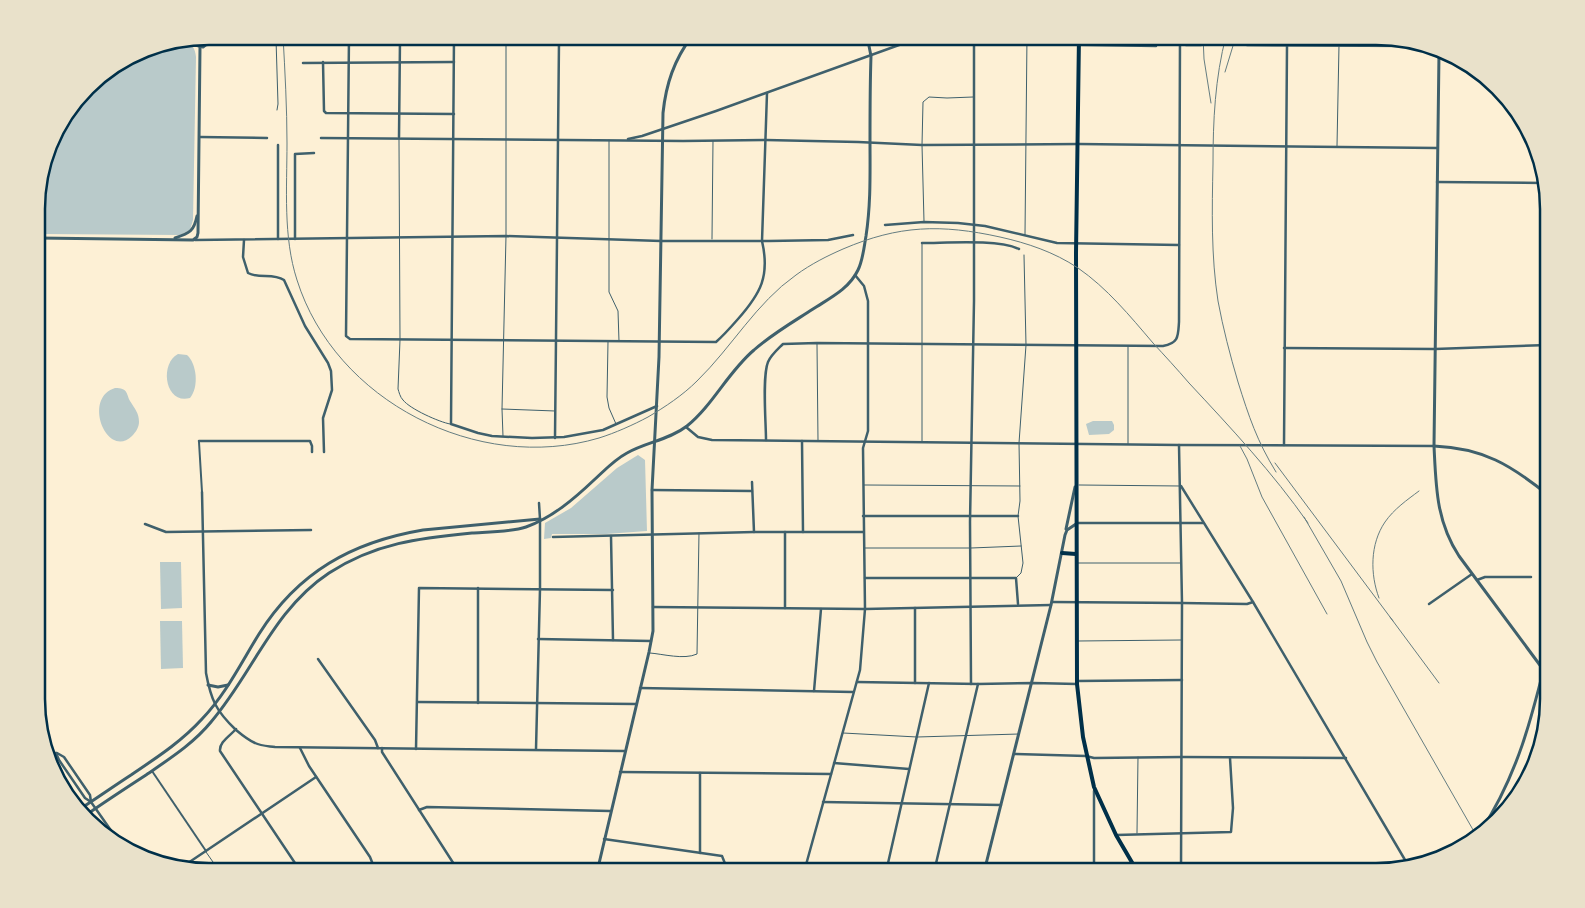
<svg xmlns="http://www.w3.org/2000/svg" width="1585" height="908" font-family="Literata,serif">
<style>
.green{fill:#b9caca}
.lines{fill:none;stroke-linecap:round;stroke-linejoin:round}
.service{stroke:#3f606c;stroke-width:1}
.pedestrian{stroke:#3f606c;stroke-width:2}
.minor{stroke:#3f606c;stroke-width:2.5}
.tertiary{stroke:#3f606c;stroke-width:3}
.primary{stroke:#003049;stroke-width:4}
.rail{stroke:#657d81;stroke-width:1}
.rim{fill:none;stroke:#003049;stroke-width:2.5}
</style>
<rect width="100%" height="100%" fill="#fdf0d5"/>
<!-- green -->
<g class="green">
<path d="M183 41C192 43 195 48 196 57L193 220 190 230 180 235 42 234 39 232 38 186 54 132 95 79 143 49Z"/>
<path d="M178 354 187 355C197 364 199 387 190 398 165 405 159 364 178 354Z"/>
<path d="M115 388C128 388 126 393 130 401 135 409 139 413 139 422 139 427 136 432 132 436 107 460 82 398 115 388Z"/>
<path d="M1093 421H1112L1114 425V430L1109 434 1089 435 1086 424Z"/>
<path d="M638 455 645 460 647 531 606 534H552L551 538 544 539 545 523 571 508 617 468Z"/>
<path d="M160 562H181L182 608 161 609Z"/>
<path d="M160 621H182L183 668 161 669Z"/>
</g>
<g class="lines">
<!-- service -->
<g class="service">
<path d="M276 39 278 104 277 110"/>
<path d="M399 139 400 340 398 389C399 392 400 397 403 400 410 409 439 422 450 424"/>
<path d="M609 140V292L618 311 619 341"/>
<path d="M1337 146 1339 45 1349 36"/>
<path d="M924 221 922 145 923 102 929 97 947 98 973 97"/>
<path d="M1025 235 1027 36"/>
<path d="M712 239 713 141"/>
<path d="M922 244V442"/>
<path d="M608 342 607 397 609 408 616 424"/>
<path d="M817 344 818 440"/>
<path d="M502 409 555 411"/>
<path d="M503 436 502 409 506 236V40"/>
<path d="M1128 444V346"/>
<path d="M864 485 1020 486"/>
<path d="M1079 485 1180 486"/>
<path d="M865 548H971L1021 546"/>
<path d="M1077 563H1181"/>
<path d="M1016 578 1021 573 1023 563 1018 516 1020 501 1019 443 1026 345 1024 255"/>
<path d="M1078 641 1181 640"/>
<path d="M650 653C663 654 684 660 697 654L699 533"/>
<path d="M843 733 917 737 1019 734"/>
<path d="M1137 833 1138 757"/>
<path d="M206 852 220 872"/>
</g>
<!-- pedestrian -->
<g class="pedestrian">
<path d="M199 442 202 492"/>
<path d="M152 771 206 851"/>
</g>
<!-- minor -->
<g class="minor">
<path d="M349 36 346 336 350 339 716 342C724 335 731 327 738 319 761 293 770 276 762 241L767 93"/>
<path d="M454 36 451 424 478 433 492 436 532 438 564 437 603 430 657 406"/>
<path d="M612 36 621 40 622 36"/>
<path d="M974 43 1156 46"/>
<path d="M1186 45H1201"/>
<path d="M1247 45 1412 46"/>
<path d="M323 62 324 111 326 113 454 114"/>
<path d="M303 63 454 62"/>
<path d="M200 137 267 138"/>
<path d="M399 137 400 39"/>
<path d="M321 138 683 141 766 140 858 142 922 145 1079 144 1437 148"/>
<path d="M628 139 642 136 716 111 924 36"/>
<path d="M278 145V239"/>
<path d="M1437 182 1544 183"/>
<path d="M885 225 924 222 958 223 985 226 1057 243 1179 245"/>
<path d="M295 239V154L314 153"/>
<path d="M195 240 506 236 661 241H769L828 240 853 235"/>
<path d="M244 240 243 257 248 273C259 279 273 273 284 280L305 326 328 363 331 371 332 390 323 418 324 452"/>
<path d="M922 243C947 243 998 239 1019 249"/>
<path d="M1284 348 1435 349 1548 345"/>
<path d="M686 427 698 437 712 440 1179 445 1434 446"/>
<path d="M555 438 559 41"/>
<path d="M766 440C766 422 762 377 768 362 771 355 777 350 783 344L817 343 1163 346C1179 343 1178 336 1179 322L1180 36"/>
<path d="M199 441H310L312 446V452"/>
<path d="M802 441 803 532"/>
<path d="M1179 445 1182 603 1181 871"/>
<path d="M1284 445 1287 46"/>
<path d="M752 482 754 532"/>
<path d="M1181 486 1253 602 1408 865"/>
<path d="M652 490 752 491"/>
<path d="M202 492 206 673C211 700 216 711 236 730 242 735 248 740 255 743 261 746 268 746 275 747L624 751"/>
<path d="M863 516H1018"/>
<path d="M1077 523H1203"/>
<path d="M145 524 166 532 311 530"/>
<path d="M785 532V608"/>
<path d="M611 536 613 640"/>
<path d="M553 537 754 532H863"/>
<path d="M865 578H1016L1018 604"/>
<path d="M1477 580 1485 577H1531"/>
<path d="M1052 602 1182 603 1247 604 1253 602"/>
<path d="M1429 604 1472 574"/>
<path d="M653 607 865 609 1051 605"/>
<path d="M915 608V683"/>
<path d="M538 639 651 641"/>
<path d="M318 659 375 740 378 748"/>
<path d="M1077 681 1182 680"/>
<path d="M857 682 978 684 1033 683 1077 684"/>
<path d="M971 684 970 522 974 301V36"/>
<path d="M640 688 853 692"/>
<path d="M814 691 821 609"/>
<path d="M418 702 636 704"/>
<path d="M478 703V588"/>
<path d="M236 729C230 736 219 742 220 751L301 872"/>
<path d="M300 748 309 766 370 857 372 862 371 866 365 872"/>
<path d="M382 748V752L459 872"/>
<path d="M416 749 419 588 613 590"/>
<path d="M536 749 540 589V519L539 503"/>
<path d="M56 753 59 760 85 798 91 802 124 849"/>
<path d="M57 753 64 757 90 795 91 802"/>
<path d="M1014 754 1086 756 1094 758 1182 757 1346 758"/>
<path d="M51 756 56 753"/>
<path d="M834 763 909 769"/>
<path d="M620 772 831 774"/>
<path d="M823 802 1001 805"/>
<path d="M419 810 427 807 610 811"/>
<path d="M1116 835 1231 832 1233 808 1230 758"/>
<path d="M604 839 722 856 726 866 723 872"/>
<path d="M700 853V773"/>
<path d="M185 865 316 777"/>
<path d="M459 871 465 870 488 872"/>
<path d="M1094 871V791"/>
<path d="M450 872 457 867"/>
<path d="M804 872 860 670 865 609 863 448 868 431V301L864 286 855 275"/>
<path d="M886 872 929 683"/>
<path d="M934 872 978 684"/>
<path d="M963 872 985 869"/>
</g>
<!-- tertiary -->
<g class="tertiary">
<path d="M210 38 293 37 559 41 621 40 632 39 641 36"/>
<path d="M191 40 195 45 203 47 208 43 210 37"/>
<path d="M1439 53 1434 446C1436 486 1436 521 1459 556L1548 676"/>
<path d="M38 238 193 240 197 237 198 233 200 47"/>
<path d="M175 238C190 233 194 231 197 216"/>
<path d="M1434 446C1483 448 1511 465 1548 495"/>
<path d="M1066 529 1075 487"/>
<path d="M208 685 218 687 228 685"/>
<path d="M1517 794 1537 745 1548 704"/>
<path d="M80 809C97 798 114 786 131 775 156 758 181 742 202 719 226 694 241 663 259 634 298 572 352 542 423 530L540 519"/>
<path d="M86 815C106 801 126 788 146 775 169 759 193 744 211 722 253 673 273 610 329 573 375 543 420 538 472 533 488 532 511 532 526 527 552 518 575 498 594 480 605 470 614 460 627 453 646 442 669 440 687 426 713 405 728 372 754 350 772 334 793 322 813 309 830 298 849 289 858 270 863 260 864 247 866 236 871 203 870 172 870 140 870 112 870 84 871 56L867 36"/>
<path d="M1481 831C1518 774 1532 717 1548 652"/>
<path d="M597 872 649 652 653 631 652 490 659 357 663 113C666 84 674 60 692 36"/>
<path d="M984 872 1051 605 1065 535 1067 530 1076 524"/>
</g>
<!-- primary -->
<g class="primary">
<path d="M1079 36 1076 253 1077 684 1083 737 1094 787 1116 835 1137 871"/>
<path d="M1062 553 1076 554"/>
</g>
<!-- rail -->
<g class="rail">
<path d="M283 36C285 72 287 108 287 143 287 188 283 237 297 280 335 401 478 474 599 438 615 433 633 425 648 417 665 407 683 395 697 381 732 347 756 303 796 275 811 264 827 256 843 249 899 225 941 224 1000 237 1027 243 1054 252 1078 268 1107 288 1130 316 1153 343 1165 356 1177 369 1189 383 1231 428 1273 473 1308 523"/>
<path d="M1203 36 1204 59 1211 103"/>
<path d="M1226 36C1215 78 1213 121 1213 164 1212 210 1211 256 1218 301 1223 328 1230 355 1238 382 1249 417 1257 441 1276 472"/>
<path d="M1225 72 1236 36"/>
<path d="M1240 446 1247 459 1262 497 1327 614"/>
<path d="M1275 463 1393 621"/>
<path d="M1304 517 1341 581 1367 642 1377 662 1476 835"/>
<path d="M1379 598C1370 574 1370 544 1385 522 1394 509 1407 500 1419 491"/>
<path d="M1390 617 1439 683"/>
</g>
</g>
<!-- crop -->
<path d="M0 0H1585V908H0ZM209 45H1376A164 164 0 0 1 1540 209V699A164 164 0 0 1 1376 863H209A164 164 0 0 1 45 699V209A164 164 0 0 1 209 45Z" fill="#e9e1ca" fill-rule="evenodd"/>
<path class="rim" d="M209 45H1376A164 164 0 0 1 1540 209V699A164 164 0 0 1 1376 863H209A164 164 0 0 1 45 699V209A164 164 0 0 1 209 45Z"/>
</svg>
